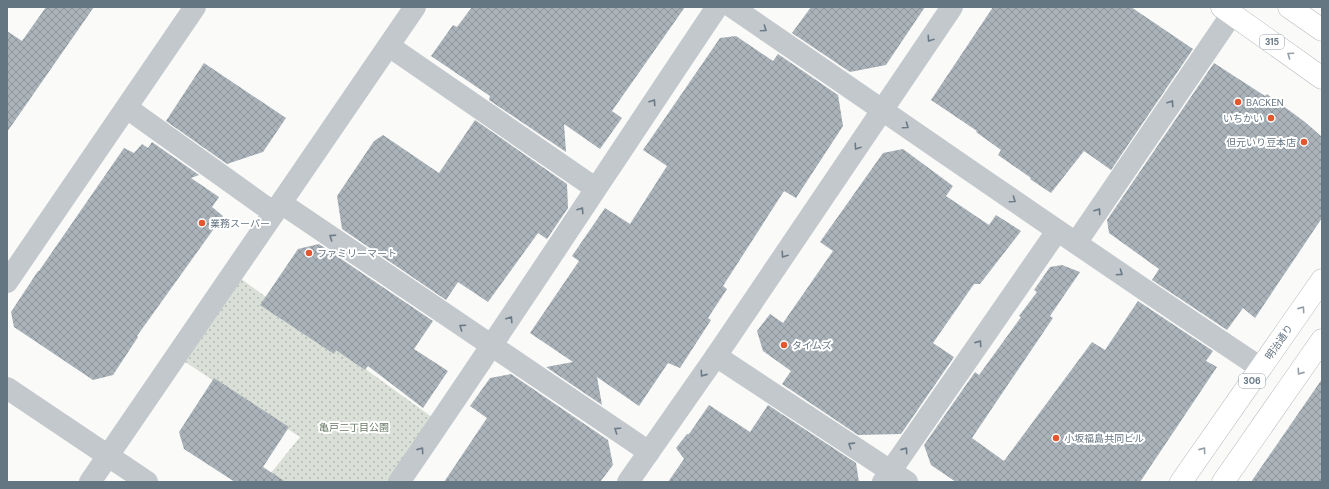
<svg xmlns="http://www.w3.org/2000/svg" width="1329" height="489" font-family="'DM Sans','Noto Sans JP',sans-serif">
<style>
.park{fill:url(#park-dots)}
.building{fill:url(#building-cross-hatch)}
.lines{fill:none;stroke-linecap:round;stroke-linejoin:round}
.major-casing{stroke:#b5babe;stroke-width:23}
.minor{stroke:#c3c8cc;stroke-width:22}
.major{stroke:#fff;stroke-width:22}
.oneway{stroke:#6a7a87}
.oneway2{stroke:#939fa8}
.poi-dot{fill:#e4572e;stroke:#fff;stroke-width:1.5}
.labels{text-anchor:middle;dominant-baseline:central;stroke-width:4;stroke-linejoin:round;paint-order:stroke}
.shield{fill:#fff;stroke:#939fa8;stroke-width:1}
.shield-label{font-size:9px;font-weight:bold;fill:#657683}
.poi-label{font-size:10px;fill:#657683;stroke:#fff;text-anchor:start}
.street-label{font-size:10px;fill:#657683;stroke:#fff}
.park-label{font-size:10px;fill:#687a64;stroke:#fff}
</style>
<defs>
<pattern id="park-dots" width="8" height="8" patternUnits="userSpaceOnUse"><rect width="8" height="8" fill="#dadfd7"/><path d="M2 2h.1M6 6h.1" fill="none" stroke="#b4b9b4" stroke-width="1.8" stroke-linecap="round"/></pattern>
<pattern id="building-cross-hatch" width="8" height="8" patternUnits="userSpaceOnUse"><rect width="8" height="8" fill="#aab3b9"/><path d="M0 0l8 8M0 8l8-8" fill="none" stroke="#8e969c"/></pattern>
</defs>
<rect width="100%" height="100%" fill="#fafaf8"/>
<!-- park -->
<path class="park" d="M233 273 440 423 394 482H282L270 474 300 437 176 356Z"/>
<!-- building -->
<g class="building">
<path d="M46 7H94L7 132V31L22 41Z"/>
<path d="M472 7H685L612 111 622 118 600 149 564 124 566 152 489 100 490 96 431 56 453 25 457 27Z"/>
<path d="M811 7H925L886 65 850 72 792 33Z"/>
<path d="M993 7H1131L1193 49 1111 170 1084 151 1051 193 1030 179 1031 178 998 155 1001 150 976 132 977 131 931 100Z"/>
<path d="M736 36 773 61 778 54 838 95 843 126 796 198 784 191 723 286 727 289 708 318 711 320 680 368 668 363 639 406 597 377 602 405 546 367 573 362 530 333 579 261 572 256 605 208 630 224 667 166 643 150 720 38Z"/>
<path d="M204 63 286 118 263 152 227 164 166 121Z"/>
<path d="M1214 63 1265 96 1267 94 1305 122 1322 137V218L1255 318 1243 308 1227 330 1152 280 1159 269 1109 233 1107 220Z"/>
<path d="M475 120 567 184 568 208 547 239 538 233 488 302 458 282 446 300 342 229 337 196 374 141 383 135 439 173Z"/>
<path d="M152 142 199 175 191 178 219 197 212 207 223 216 137 336 138 337 113 375 93 380 14 327 11 312 38 271H39L124 148 134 153 142 144 148 148Z"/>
<path d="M903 149 953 186 946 196 989 225 996 215 1021 231 980 284H974L933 343 954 357 901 434 858 435 782 384 791 371 763 351 757 331 770 314 783 323 833 251 820 242 883 153Z"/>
<path d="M319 244 433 321 414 349 448 371 423 408 368 366 365 370 336 350 334 354 260 305 298 249Z"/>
<path d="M1062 265 1080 272 1050 316 1053 318 972 438 1004 461 1092 342 1105 350 1138 301 1213 351 1206 361 1217 367 1140 482H956L931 465 924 445 975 372 979 375 1021 317 1019 316 1037 292 1034 290 1050 267Z"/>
<path d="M511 374 608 440 613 465 600 482H444L487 418 470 406 490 378Z"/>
<path d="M214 378 289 427 263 467 286 482H235L184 449 179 432Z"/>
<path d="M1322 379V482H1251Z"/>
<path d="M709 405 750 432 768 405 856 463 859 482H668L684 459 676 448 687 434H689Z"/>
</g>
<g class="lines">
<!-- major casing -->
<g class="major-casing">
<g id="major">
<path d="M1222 7 1322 78"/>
<path d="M1289 7 1322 30"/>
<path d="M1181 482 1322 280"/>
<path d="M1223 482 1322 340"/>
</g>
</g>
<!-- minor -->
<g class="minor">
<path d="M732 7C908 127 1083 250 1261 368"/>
<path d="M389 46 595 188"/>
<path d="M127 108 274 213"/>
<path d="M281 203 649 452"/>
<path d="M1076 243 1232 14"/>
<path d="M7 282 195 7"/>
<path d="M716 356 907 482"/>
<path d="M7 388 147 482"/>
<path d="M90 482 415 7"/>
<path d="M399 482C507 325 611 165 717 7"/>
<path d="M628 482 716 356 952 7"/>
<path d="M883 482 1057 231"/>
</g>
<!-- major -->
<use href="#major" class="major"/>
</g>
<!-- one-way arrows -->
<defs><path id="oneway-chevron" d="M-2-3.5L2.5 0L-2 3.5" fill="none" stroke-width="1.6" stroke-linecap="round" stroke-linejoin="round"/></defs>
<g class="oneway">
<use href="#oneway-chevron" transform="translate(764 29) rotate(34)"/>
<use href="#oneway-chevron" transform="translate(930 39) rotate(124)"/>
<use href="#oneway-chevron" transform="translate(653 102) rotate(-56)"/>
<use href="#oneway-chevron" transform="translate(1171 103) rotate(-56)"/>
<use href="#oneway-chevron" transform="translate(906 126) rotate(35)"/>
<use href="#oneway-chevron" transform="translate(857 147) rotate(124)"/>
<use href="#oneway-chevron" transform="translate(1013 200) rotate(35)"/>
<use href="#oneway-chevron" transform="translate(581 210) rotate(-57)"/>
<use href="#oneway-chevron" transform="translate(1098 211) rotate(-56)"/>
<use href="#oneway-chevron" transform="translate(332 237) rotate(-146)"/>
<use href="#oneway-chevron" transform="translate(784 255) rotate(124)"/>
<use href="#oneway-chevron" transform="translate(1120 273) rotate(34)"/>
<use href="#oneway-chevron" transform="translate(510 319) rotate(-57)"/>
<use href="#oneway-chevron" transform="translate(462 327) rotate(-146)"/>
<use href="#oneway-chevron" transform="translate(979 343) rotate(-55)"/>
<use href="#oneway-chevron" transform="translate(703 374) rotate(125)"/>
<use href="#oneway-chevron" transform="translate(617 430) rotate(-146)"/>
<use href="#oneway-chevron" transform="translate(851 445) rotate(-147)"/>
<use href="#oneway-chevron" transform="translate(421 450) rotate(-55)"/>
<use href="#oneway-chevron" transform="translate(905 450) rotate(-55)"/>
</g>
<g class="oneway2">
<use href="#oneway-chevron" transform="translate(1290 55) rotate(-145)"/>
<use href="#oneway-chevron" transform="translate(1302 309) rotate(-55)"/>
<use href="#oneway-chevron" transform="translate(1300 372) rotate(125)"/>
<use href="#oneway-chevron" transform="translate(1203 450) rotate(-55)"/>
</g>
<!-- markers -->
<g class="poi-dot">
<circle cx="1238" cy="102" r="4"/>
<circle cx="1271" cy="118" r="4"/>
<circle cx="1304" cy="142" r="4"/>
<circle cx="202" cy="223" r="4"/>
<circle cx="309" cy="253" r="4"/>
<circle cx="784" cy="345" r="4"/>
<circle cx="1056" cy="438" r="4"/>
</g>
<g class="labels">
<!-- shield labels -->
<g class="shield">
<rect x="1260" y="35" width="24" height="14" rx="3"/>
<rect x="1239" y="374" width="26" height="14" rx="3"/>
</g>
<g class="shield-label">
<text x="1272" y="42">315</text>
<text x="1252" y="381">306</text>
</g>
<!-- poi labels -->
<g class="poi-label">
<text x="1246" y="102">BACKEN</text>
<text x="1263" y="118" text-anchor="end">いちかい</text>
<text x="1296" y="142" text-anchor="end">但元いり豆本店</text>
<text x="210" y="223">業務スーパー</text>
<text x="317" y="253">ファミリーマート</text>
<text x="792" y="345">タイムズ</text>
<text x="1064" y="438">小坂福島共同ビル</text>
</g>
<!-- street labels -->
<g class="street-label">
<text transform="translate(1279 342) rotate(-55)">明治通り</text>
</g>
<!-- park labels -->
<g class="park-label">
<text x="354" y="427">亀戸二丁目公園</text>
</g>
</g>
<!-- border -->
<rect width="1329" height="489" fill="none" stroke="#657683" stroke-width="16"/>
</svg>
